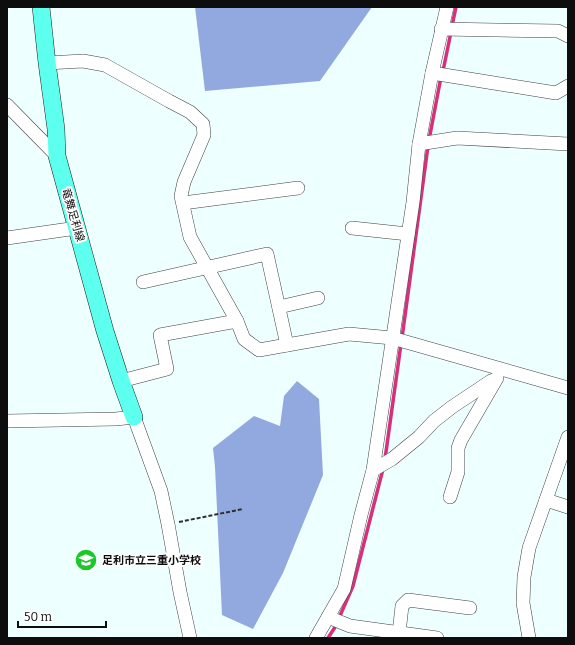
<svg xmlns="http://www.w3.org/2000/svg" width="575" height="645" font-family="Bitter,'Noto Sans JP',serif">
<style>
.forest{fill:#92a9df}
.lines{fill:none;stroke-linecap:round;stroke-linejoin:round}
.stream{stroke:#d82f7c;stroke-width:3.5}
.minor-casing{stroke:#404040;stroke-width:14}
.major-casing{stroke:#1e1e1e;stroke-width:18}
.path{stroke:#2f2f2f;stroke-width:2;stroke-dasharray:4 2;stroke-linecap:butt}
.minor{stroke:#fff;stroke-width:13}
.major{stroke:#5dffef;stroke-width:17}
.labels{text-anchor:middle;dominant-baseline:central;stroke-width:4;stroke-linejoin:round;paint-order:stroke}
.street-label{font-size:11px;fill:#0d0d0d;stroke:#fff}
.poi-label{font-size:11px;font-weight:bold;fill:#0d0d0d;stroke:#fff;text-anchor:start}
</style>
<rect width="100%" height="100%" fill="#edfffe"/>
<!-- forest -->
<g class="forest">
<path d="M195 7H372L320 81 205 91Z"/>
<path d="M297 381 319 399 323 475 283 573 253 629 222 615 215 467 213 448 254 416 280 426 284 396Z"/>
</g>
<g class="lines">
<!-- stream -->
<g class="stream">
<path d="M452 26 456 7"/>
<path d="M443 71 451 32"/>
<path d="M429 140 441 77"/>
<path d="M402 338 428 146"/>
<path d="M385 459 401 344"/>
<path d="M339 618 353 586 383 469"/>
<path d="M328 638 337 624"/>
</g>
<!-- minor casing -->
<g class="minor-casing">
<g id="minor">
<path d="M441 29 558 31 568 36"/>
<path d="M47 63 83 61 105 65 169 101 190 112 203 124 204 135 184 182 181 196 190 237 237 321 244 339 259 350 349 334 392 338 568 388"/>
<path d="M432 73 556 93 568 86"/>
<path d="M7 105 57 156"/>
<path d="M419 144 457 138 568 144"/>
<path d="M183 203 298 188"/>
<path d="M352 228 408 234"/>
<path d="M7 238 77 228"/>
<path d="M143 282 267 254 287 345"/>
<path d="M279 307 318 298"/>
<path d="M121 381 167 369 160 335 237 321"/>
<path d="M7 421 116 419 134 417 161 491 168 524 180 592 190 638"/>
<path d="M373 470 392 459 419 437 434 421 452 407 491 381 496 379"/>
<path d="M450 497 458 472V448L461 440 497 378"/>
<path d="M546 500 568 507"/>
<path d="M328 617 350 626 437 638"/>
<path d="M399 633 402 606 408 600 470 608"/>
<path d="M316 638 344 589 361 515 373 470 413 202 419 144 432 73 447 7"/>
<path d="M529 638 523 603 524 577 529 548 568 437"/>
</g>
</g>
<!-- major casing -->
<g class="major-casing">
<path id="major" d="M41 7 47 63 56 129 57 156 105 331 121 381 134 417"/>
</g>
<!-- path -->
<path class="path" d="M179 522 243 509"/>
<!-- minor -->
<use href="#minor" class="minor"/>
<!-- major -->
<use href="#major" class="major"/>
</g>
<!-- icons -->
<defs>
<g id="school-disc" transform="scale(1.15)"><circle r="9.5" fill="#1ac82b" stroke="#fff"/><path d="M0-5L7-2L0 1L-7-2ZM-4 1L0 2.5L4 1V4Q0 6-4 4Z" fill="#fff"/></g>
</defs>
<g fill-rule="evenodd">
<use href="#school-disc" x="86" y="560"/>
</g>
<g class="labels">
<!-- street labels -->
<g class="street-label">
<text transform="translate(73 215) rotate(74)">竜舞足利線</text>
</g>
<!-- poi labels -->
<g class="poi-label">
<text x="102" y="560">足利市立三重小学校</text>
</g>
</g>
<!-- border -->
<rect width="575" height="645" fill="none" stroke="#0d0d0d" stroke-width="16"/>
<!-- scale -->
<path d="M18 621v6h88v-6" fill="none" stroke="#0d0d0d" stroke-width="2"/>
<text x="24" y="621" font-size="12" fill="#0d0d0d" stroke="#ffffff" stroke-width="3" paint-order="stroke">50 m</text>
</svg>
